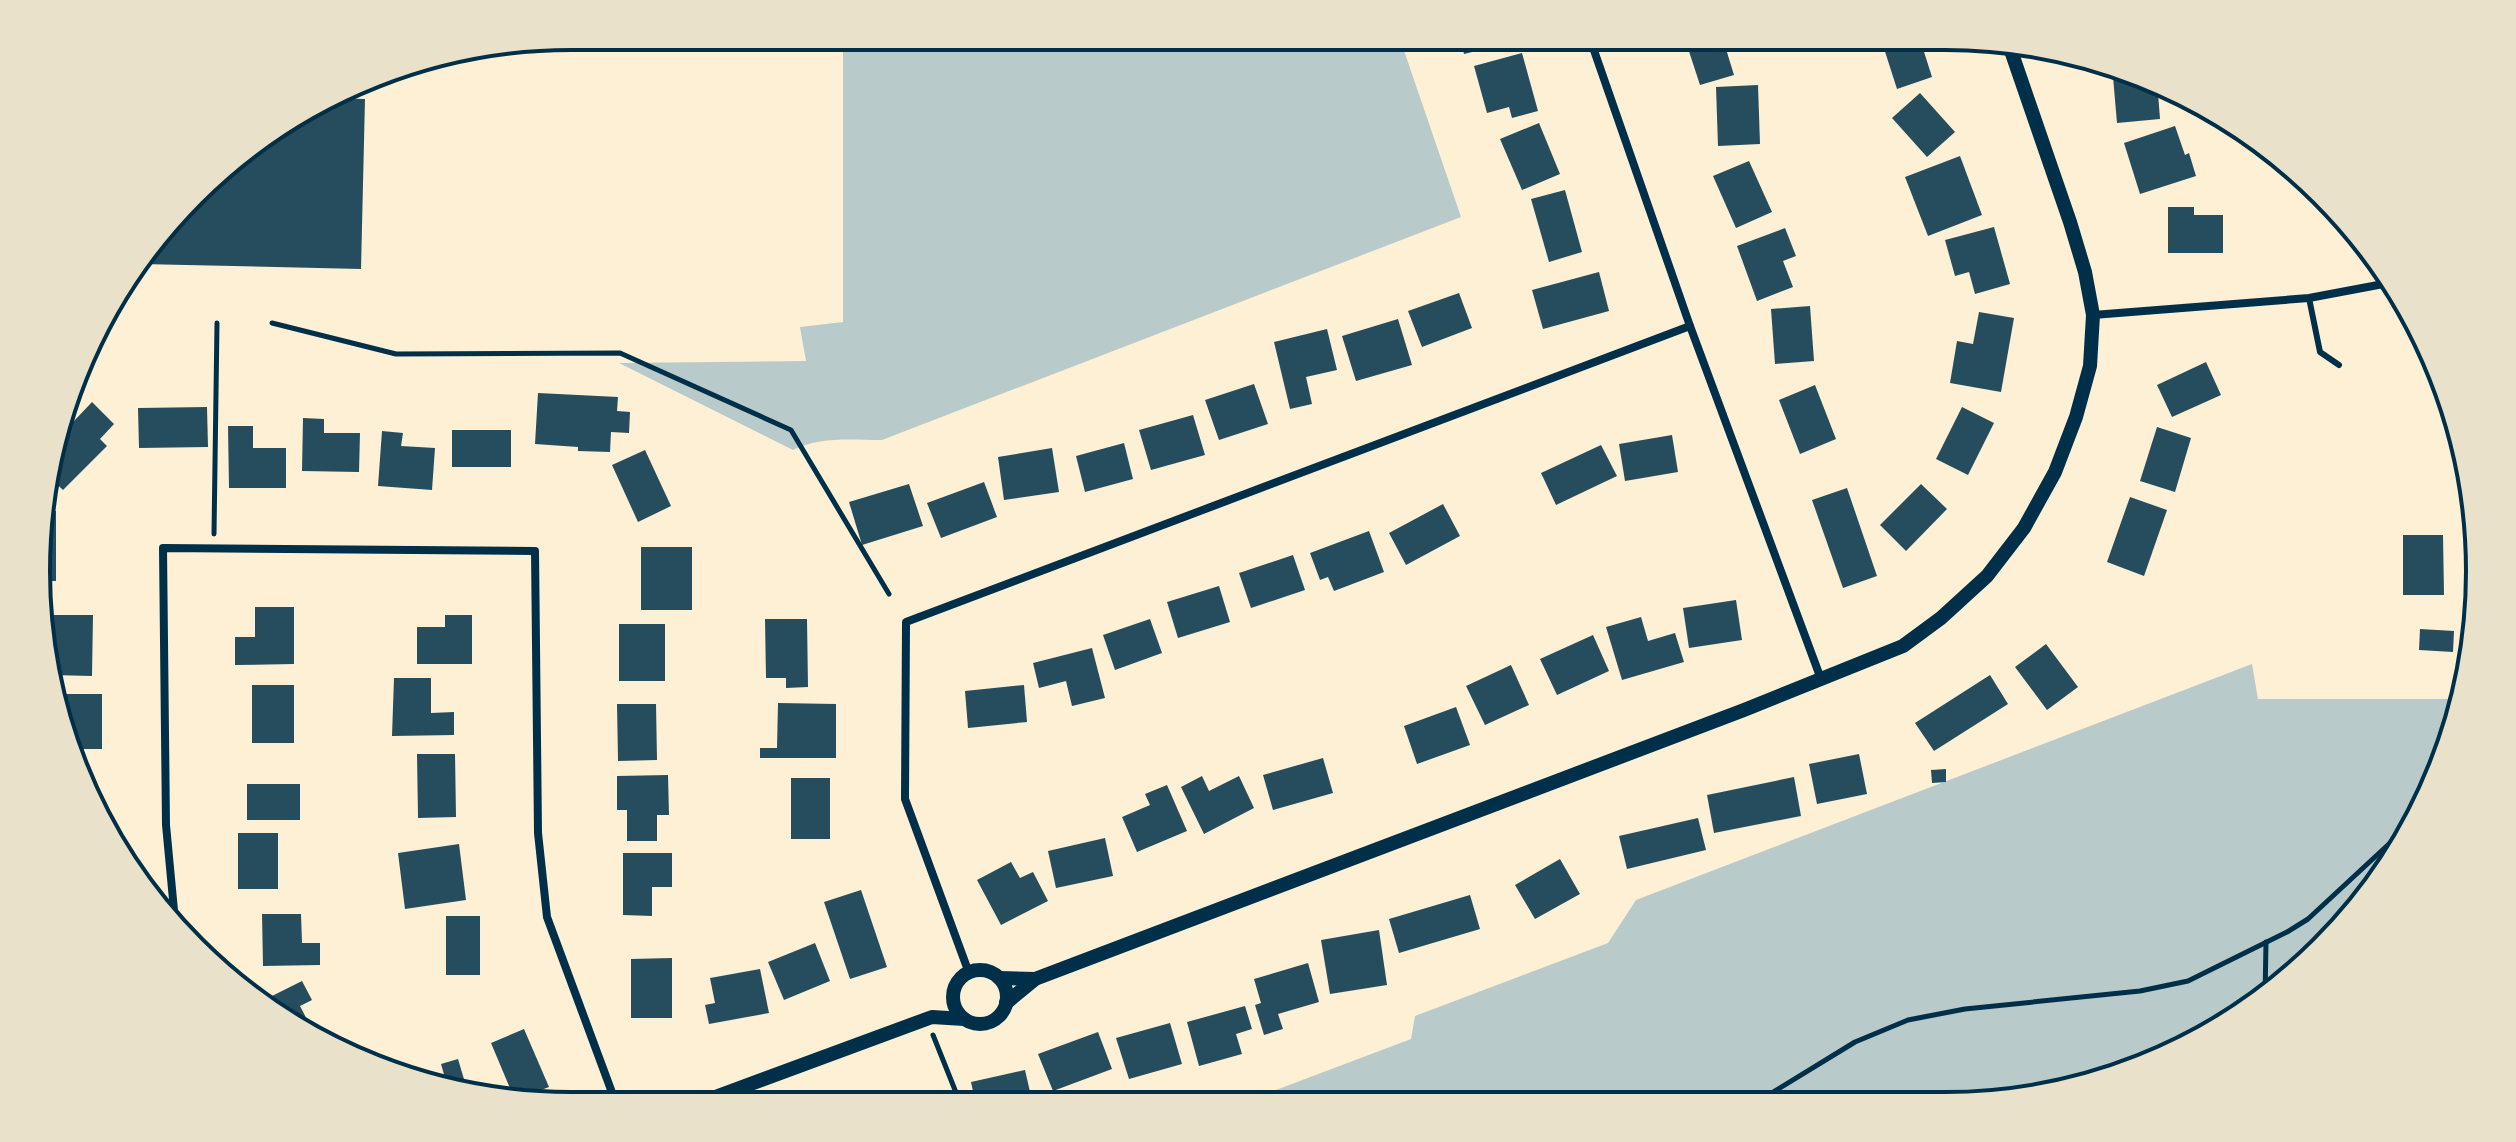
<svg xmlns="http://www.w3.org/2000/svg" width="2516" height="1142" font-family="Raleway,sans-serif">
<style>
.green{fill:#b9caca}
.building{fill:#264d5e}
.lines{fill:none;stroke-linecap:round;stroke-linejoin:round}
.path{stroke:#003049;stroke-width:5}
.service{stroke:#003049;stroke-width:6}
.minor{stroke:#003049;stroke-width:8}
.tertiary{stroke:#003049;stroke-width:14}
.rim{fill:none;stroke:#003049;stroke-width:4}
</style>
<rect width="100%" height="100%" fill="#fdf0d5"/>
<!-- green -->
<g class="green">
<path d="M843 36H1399L1461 217 882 440C853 440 820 436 793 450L619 363 806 361 800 327 843 322Z"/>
<path d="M2252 664 2258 699H2462L2439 775 2370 896 2271 995 2150 1065 2015 1101 1239 1104 1411 1039 1415 1016 1608 943 1636 900Z"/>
</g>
<!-- building -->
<g class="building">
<path d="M1460 36H1503L1505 44 1464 54Z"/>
<path d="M1684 36H1722L1734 75 1700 85Z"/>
<path d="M1880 36H1919L1932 77 1897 89Z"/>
<path d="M1522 53 1538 111 1512 118 1509 107 1487 113 1474 66Z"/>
<path d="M2112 65 2157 80 2160 119 2117 123Z"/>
<path d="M1758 85 1760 144 1718 146 1716 87Z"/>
<path d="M1920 93 1955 132 1927 157 1892 118Z"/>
<path d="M324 98 365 99 361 269 140 264 219 168 304 107Z"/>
<path d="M1539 123 1560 174 1522 190 1500 139Z"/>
<path d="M2175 126 2185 155 2189 153 2196 176 2140 194 2124 143Z"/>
<path d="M1960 156 1982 215 1928 236 1905 177Z"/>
<path d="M1749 161 1772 212 1736 228 1713 176Z"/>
<path d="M1565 190 1582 252 1549 262 1531 199Z"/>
<path d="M2168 207H2194V215H2223V253H2168Z"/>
<path d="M1994 227 2010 284 1975 294 1969 272 1955 276 1945 240Z"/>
<path d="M1785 228 1796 256 1783 261 1793 287 1757 301 1737 246Z"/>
<path d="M1599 272 1609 311 1543 329 1532 290Z"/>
<path d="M1459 293 1472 328 1422 347 1408 311Z"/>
<path d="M1810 306 1814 361 1775 364 1771 309Z"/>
<path d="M1979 312 2014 318 2001 392 1950 383 1957 341 1973 344Z"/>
<path d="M1398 319 1412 365 1356 381 1342 336Z"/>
<path d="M1327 329 1337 370 1306 377 1312 404 1290 409 1274 342Z"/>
<path d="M2206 362 2221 395 2172 417 2157 385Z"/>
<path d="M1254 384 1268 424 1219 440 1205 400Z"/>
<path d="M1815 385 1836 439 1800 454 1779 400Z"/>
<path d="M538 393 618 397 617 411 630 412 629 433 611 432 610 452 578 451V447L535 444Z"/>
<path d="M92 402 114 424 100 439 107 446 63 490 46 474V467L57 439Z"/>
<path d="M207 407 208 447 139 448 138 408Z"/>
<path d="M1962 407 1994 423 1968 475 1936 459Z"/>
<path d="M1193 415 1205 455 1151 470 1139 430Z"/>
<path d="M303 418 324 419V433H360L359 472 302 471Z"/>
<path d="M228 426H253V448H286V488H229Z"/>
<path d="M2157 427 2191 438 2175 492 2140 481Z"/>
<rect x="452" y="430" width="59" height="37"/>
<path d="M382 431 403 433 401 446 435 448 432 490 378 486Z"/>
<path d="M1672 435 1678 472 1625 481 1619 444Z"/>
<path d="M1124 443 1133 479 1085 492 1076 456Z"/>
<path d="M1601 445 1617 476 1556 505 1541 473Z"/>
<path d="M1052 448 1059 492 1004 500 998 457Z"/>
<path d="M645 450 671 506 638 522 612 465Z"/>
<path d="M984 482 997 517 941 538 927 503Z"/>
<path d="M909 484 923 526 862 545 849 502Z"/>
<path d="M1921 484 1947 509 1906 551 1880 525Z"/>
<path d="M1847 488 1877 576 1843 588 1812 500Z"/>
<path d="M2130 497 2167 510 2144 576 2107 562Z"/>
<path d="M1443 504 1460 536 1406 565 1389 533Z"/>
<path d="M45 511H56V581H43Z"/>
<path d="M1369 531 1384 572 1334 591 1328 577 1320 580 1310 553Z"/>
<path d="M2403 535H2443L2444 595H2403Z"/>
<rect x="641" y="547" width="51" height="63"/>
<path d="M1293 555 1305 590 1251 608 1239 573Z"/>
<path d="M1219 586 1230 622 1178 638 1167 602Z"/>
<path d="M1736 600 1742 640 1689 648 1683 608Z"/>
<path d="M255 607H294V664L235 665V637H255Z"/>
<path d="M52 615H93L92 676 51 675Z"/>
<path d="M445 615H472V664H417V627H445Z"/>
<path d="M1641 617 1648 641 1675 633 1684 662 1622 680 1606 627Z"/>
<path d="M765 619H807L808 687 786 688V678H766Z"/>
<path d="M1150 619 1162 653 1115 670 1103 635Z"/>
<rect x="619" y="624" width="46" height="57"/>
<path d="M2420 629 2454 631 2453 652 2419 650Z"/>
<path d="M1593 635 1609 671 1557 695 1540 659Z"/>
<path d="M2046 644 2078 687 2047 710 2015 667Z"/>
<path d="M1092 648 1105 698 1072 706 1066 681 1039 688 1033 663Z"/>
<path d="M1511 665 1529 705 1485 725 1466 686Z"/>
<path d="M1990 675 2008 704 1934 751 1915 723Z"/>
<path d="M394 678H431V713L454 712V735L392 736Z"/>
<rect x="252" y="685" width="42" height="58"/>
<path d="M1024 685 1027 722 968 728 965 691Z"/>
<path d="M60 694H102V749H67L60 725Z"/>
<path d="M778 703 836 704V758H760V748H777Z"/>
<path d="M617 704H656L657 760 618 761Z"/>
<path d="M1456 707 1470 745 1417 764 1404 726Z"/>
<path d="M417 754H455L456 817 418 818Z"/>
<path d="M1859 754 1867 794 1817 804 1809 764Z"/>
<path d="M1323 758 1333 793 1273 810 1263 775Z"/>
<path d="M76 769H86V791L77 772Z"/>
<path d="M1946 769V782L1932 783 1931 770Z"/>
<path d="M668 775 669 815H657V841H627V810H617V776Z"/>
<path d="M1202 776 1209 791 1239 776 1254 808 1204 834 1181 787Z"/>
<path d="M1794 777 1801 816 1714 833 1707 795Z"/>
<rect x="791" y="778" width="39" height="61"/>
<rect x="247" y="784" width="53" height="36"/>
<path d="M1167 785 1187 831 1137 852 1122 817 1150 805 1145 794Z"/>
<path d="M1698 818 1706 850 1627 869 1619 836Z"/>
<rect x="238" y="833" width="40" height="56"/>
<path d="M1105 838 1113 876 1056 888 1048 851Z"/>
<path d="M459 844 466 900 405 909 398 853Z"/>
<path d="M623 853H672V887H652V916L623 915Z"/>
<path d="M1560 859 1580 894 1535 919 1515 885Z"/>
<path d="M1011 862 1020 878 1033 872 1048 901 1001 925 977 880Z"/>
<path d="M861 890 887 967 850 979 824 902Z"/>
<path d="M1470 895 1480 929 1399 953 1389 919Z"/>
<path d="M262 914H301L302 943H320V965L263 966Z"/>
<rect x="446" y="916" width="34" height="59"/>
<path d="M1379 930 1387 985 1330 994 1321 940Z"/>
<path d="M815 943 830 981 784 1000 768 962Z"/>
<path d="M672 958V1018H631V959Z"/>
<path d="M1308 963 1319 1002 1278 1014 1283 1029 1264 1035 1255 1005 1261 1003 1254 979Z"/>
<path d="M760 969 769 1013 709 1024 705 1005 715 1003 710 978Z"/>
<path d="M302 981 312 1000 300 1006 314 1033 262 1001Z"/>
<path d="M1245 1006 1252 1029 1236 1034 1242 1054 1199 1066 1187 1022Z"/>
<path d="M1170 1023 1182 1064 1129 1079 1116 1038Z"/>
<path d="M524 1029 549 1087 515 1100 491 1043Z"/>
<path d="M1098 1032 1112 1069 1053 1091 1038 1054Z"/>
<path d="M458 1059 469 1096 426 1084 445 1078 441 1064Z"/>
<path d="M1025 1070 1033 1105H976L971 1082Z"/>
</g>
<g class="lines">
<!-- path -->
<g class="path">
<path d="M272 323 396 354 620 353 791 430 889 594"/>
<path d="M214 534 217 323"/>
<path d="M2265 998 2266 942"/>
<path d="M933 1035 961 1105"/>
<path d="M1757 1102 1855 1042 1908 1020 1965 1009 2140 991 2188 981 2287 932 2308 919 2390 843 2405 835"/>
</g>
<!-- service -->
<path class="service" d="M2309 298 2320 352 2339 365"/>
<!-- minor -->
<g class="minor">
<path d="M1589 36 1690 326 1821 679"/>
<path d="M2093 315 2309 298 2394 282"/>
<path d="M175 921 166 825 163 548 535 551 538 833 547 917 617 1106"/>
<path d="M969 973 905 799 906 622 1690 326"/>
</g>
<!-- tertiary -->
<g class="tertiary">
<circle cx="980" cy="997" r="27"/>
<path d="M999 978 1035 979"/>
<path d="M1006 1003 1035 979 1744 710 1903 646 1941 618 1987 576 2024 528 2055 472 2076 417 2090 366 2093 315 2085 272 2070 222 2008 42"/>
<path d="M691 1106 932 1017 964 1019"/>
</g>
</g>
<!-- crop -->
<path d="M0 0H2516V1142H0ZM571 50H1945A521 521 0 0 1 2466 571V571A521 521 0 0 1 1945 1092H571A521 521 0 0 1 50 571V571A521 521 0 0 1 571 50Z" fill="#e9e1ca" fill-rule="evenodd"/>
<path class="rim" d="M571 50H1945A521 521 0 0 1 2466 571V571A521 521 0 0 1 1945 1092H571A521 521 0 0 1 50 571V571A521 521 0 0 1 571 50Z"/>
</svg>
